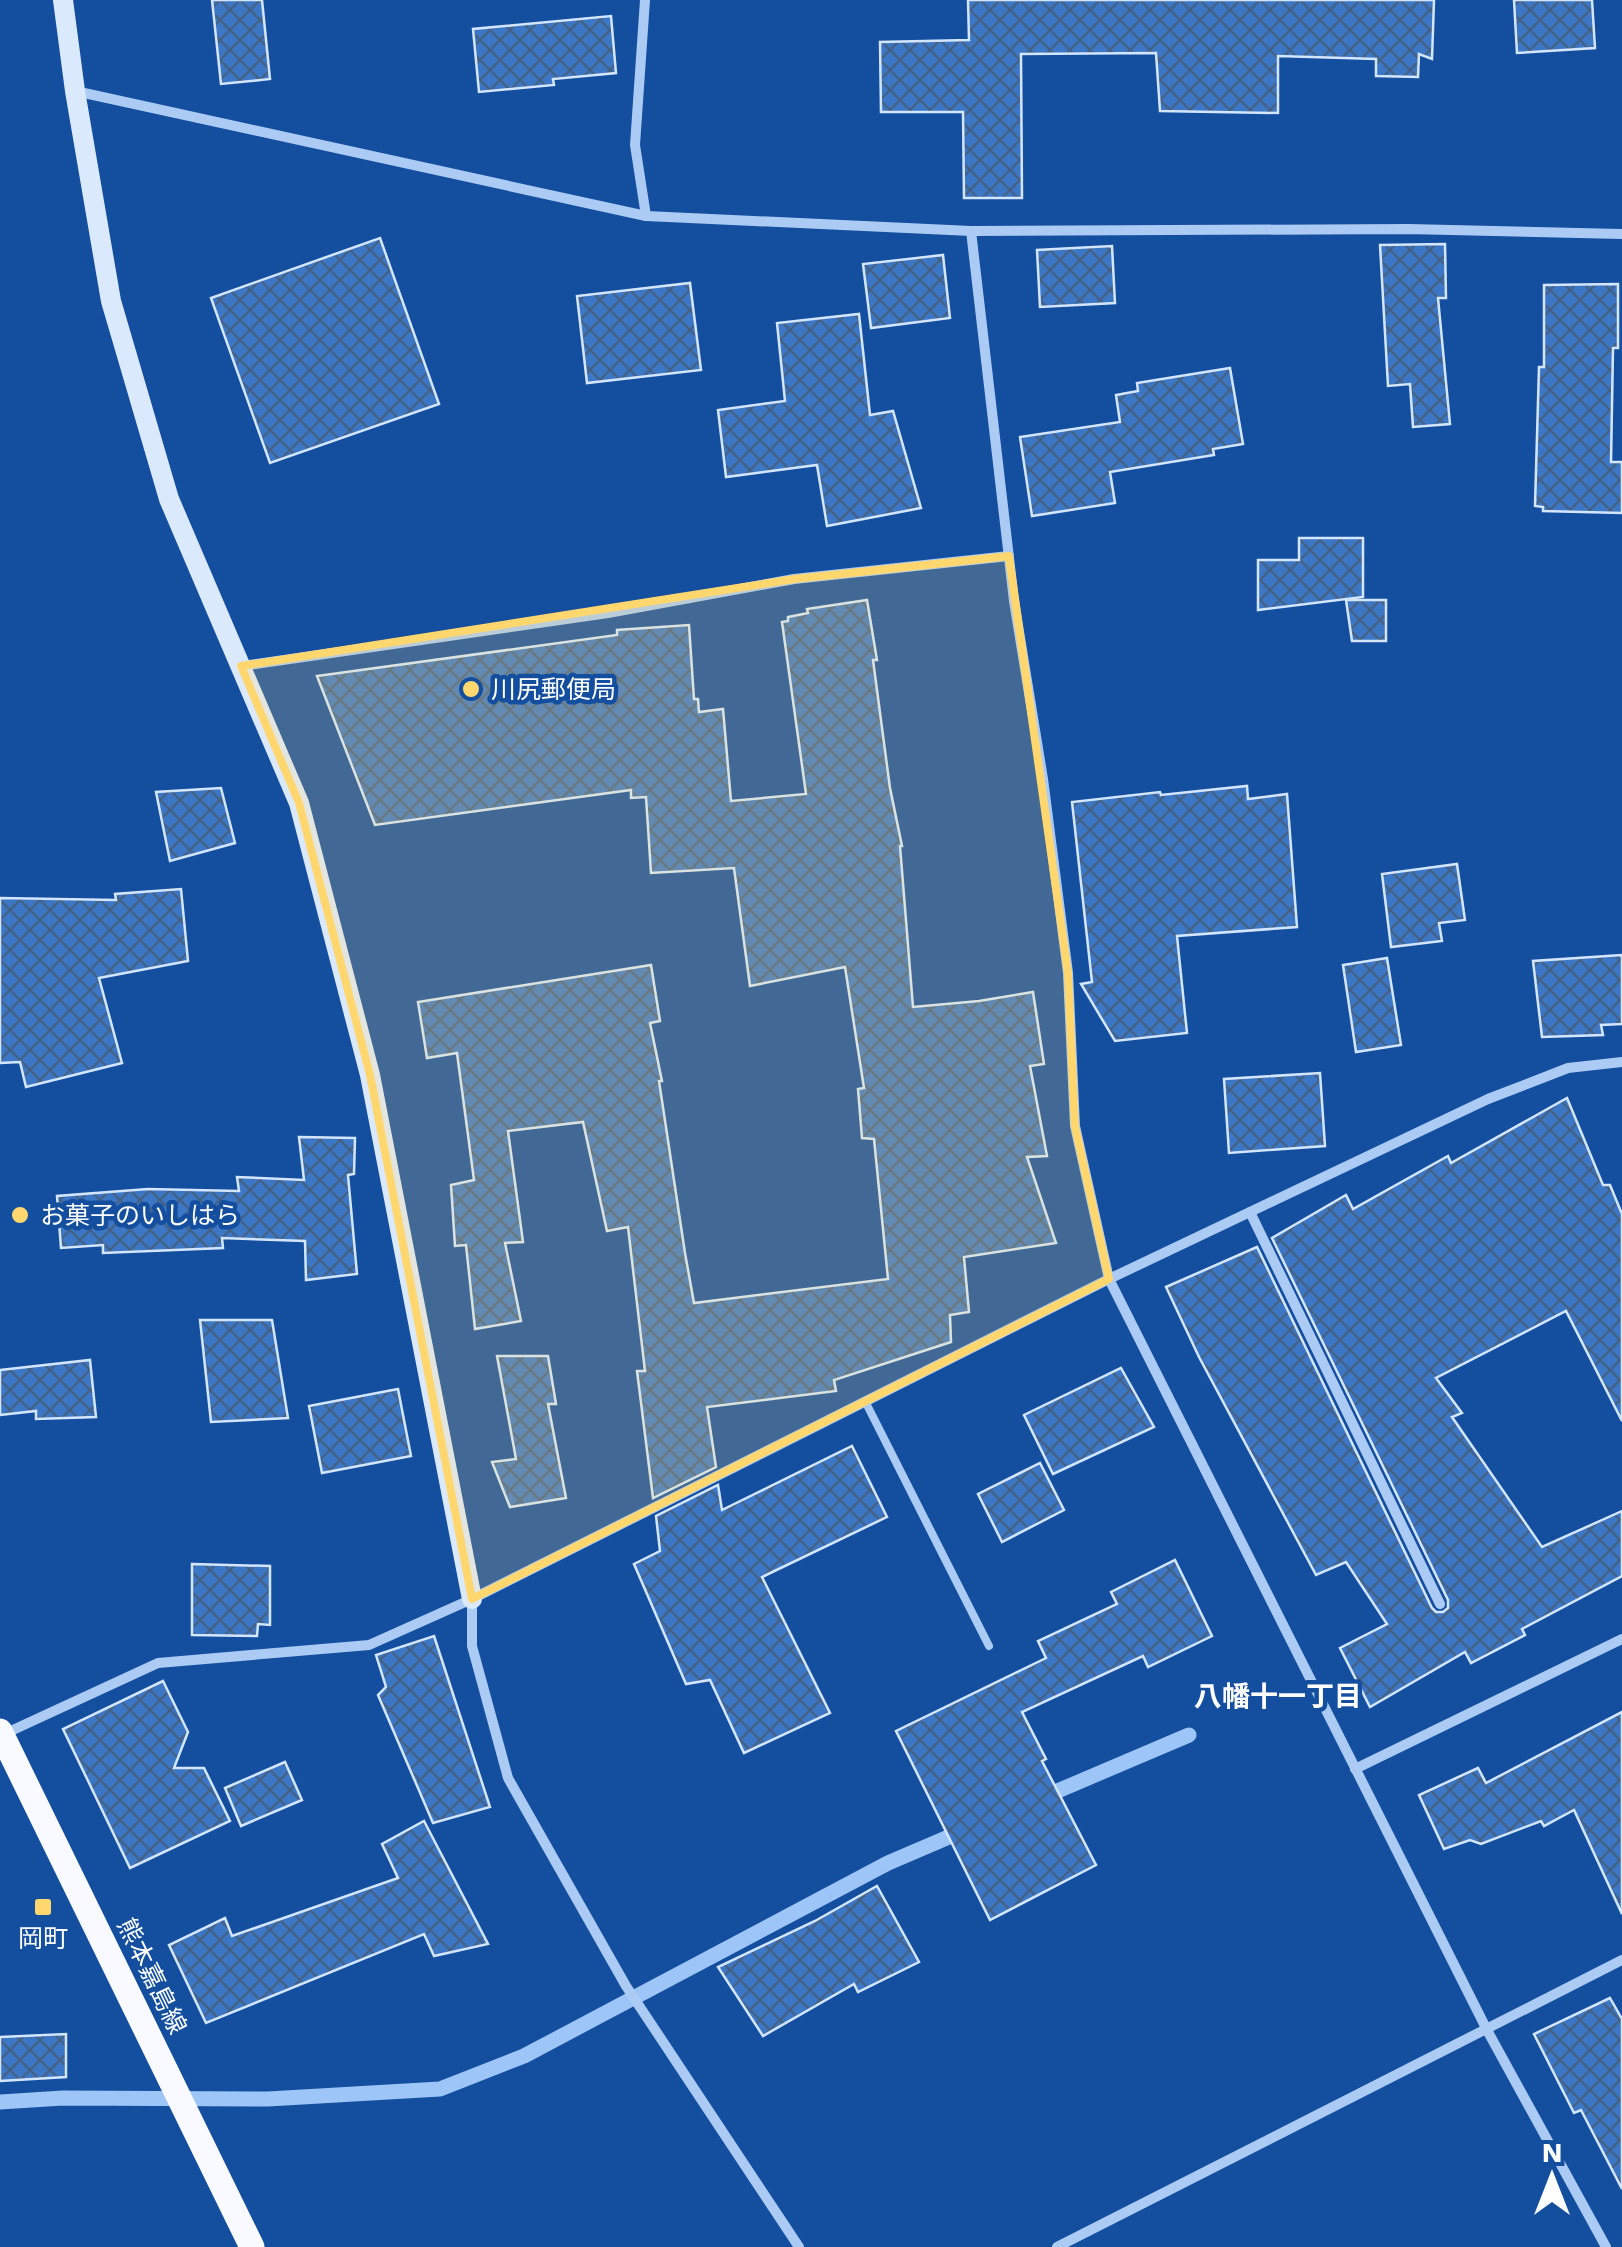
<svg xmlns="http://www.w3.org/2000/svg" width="1622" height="2247" font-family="'Work Sans','Noto Sans JP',sans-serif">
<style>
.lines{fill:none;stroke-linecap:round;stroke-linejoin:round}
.stream{stroke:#9dc5f7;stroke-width:15}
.building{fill:url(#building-cross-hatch);stroke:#d3e6fd;stroke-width:2.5}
.lane{stroke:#abcbf4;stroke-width:8}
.street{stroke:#abcbf4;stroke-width:10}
.secondary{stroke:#dbe9fd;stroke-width:20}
.primary{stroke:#f8faff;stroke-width:25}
.marked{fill:#ffd76e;fill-opacity:0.2;stroke:#ffd76e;stroke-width:8;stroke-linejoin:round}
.poi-dot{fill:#ffd76e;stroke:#134e9f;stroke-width:4}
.labels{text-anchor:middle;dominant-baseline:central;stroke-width:9;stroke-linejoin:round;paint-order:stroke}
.poi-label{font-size:25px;fill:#fff;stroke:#134e9f;text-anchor:start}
.street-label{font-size:25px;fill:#fff;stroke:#134e9f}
.neighbourhood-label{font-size:28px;font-weight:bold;fill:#fff;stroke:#134e9f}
</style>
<defs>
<pattern id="building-cross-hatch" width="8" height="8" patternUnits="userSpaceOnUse" patternTransform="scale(2.5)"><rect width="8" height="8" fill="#3c77c5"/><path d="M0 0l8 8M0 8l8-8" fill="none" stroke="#446288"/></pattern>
</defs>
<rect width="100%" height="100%" fill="#134e9f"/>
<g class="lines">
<!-- stream -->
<g class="stream">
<path d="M1041 1798 1189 1735"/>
<path d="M0 2102 63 2098 268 2099 440 2089 524 2056 888 1863 965 1830"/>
</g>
</g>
<!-- building -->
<g class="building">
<path d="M212 0H262L270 79 221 84Z"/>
<path d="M968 0H1434L1432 59 1419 54 1418 77 1376 76V59L1278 56V113L1160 111 1156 53 1021 54 1022 198H964L963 112H881L880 42 969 40Z"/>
<path d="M1514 0H1592L1595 48 1517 53Z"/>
<path d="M611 16 616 73 553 79 554 85 479 92 473 29Z"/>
<path d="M380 238 439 404 270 463 211 298Z"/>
<path d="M1445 244 1446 298H1438L1450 424 1413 427 1410 384 1388 386 1380 245Z"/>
<path d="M1112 246 1115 303 1040 307 1037 250Z"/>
<path d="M943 255 950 318 871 328 863 264Z"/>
<path d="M690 283 701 370 587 383 577 296Z"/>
<path d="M1618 284V348H1613L1611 462H1622V513L1543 511V507L1535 506 1539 367H1544V285Z"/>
<path d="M859 314 870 415 893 411 921 508 827 526 817 465 726 477 718 410 785 401 777 323Z"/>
<path d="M1230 368 1243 444 1213 449 1214 455 1110 472 1115 503 1032 516 1020 437 1120 422 1116 395 1138 391 1137 383Z"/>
<path d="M1299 538H1363V597L1258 610V560H1299Z"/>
<path d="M867 600 877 660H873L890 788 902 846H900L913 1007 979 1001 1033 992 1044 1064 1030 1066 1047 1156 1027 1157 1056 1243 964 1257 969 1312 950 1315 951 1342 834 1380 836 1391 707 1407 716 1467 653 1498 637 1371H645L628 1227 607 1231 583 1122 508 1131 523 1242 505 1243 521 1321 475 1329 466 1245 455 1246 451 1185 474 1180 457 1053 427 1058 418 1002 651 965 660 1021 650 1023 662 1081H659L685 1253 694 1303 888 1279 874 1139 862 1138 858 1089 864 1088 845 967 750 986 734 868 651 873 646 797 631 798V790L375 825 317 676 617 635V630L689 625 694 699H698L699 712 723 709 731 801 806 794 782 622 788 621V617L808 613 807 609Z"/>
<path d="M1346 600H1386V641H1352Z"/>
<path d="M1247 786 1248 799 1287 794 1297 927 1177 936 1187 1033 1115 1041 1081 984 1092 982 1072 802 1160 792 1161 795Z"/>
<path d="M221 788 235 843 170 861 156 792Z"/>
<path d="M1457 864 1465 920 1439 923 1442 941 1391 947 1382 874Z"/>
<path d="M181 889 188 961 99 978 122 1063 26 1087 20 1062 0 1063V898L116 900 115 894Z"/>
<path d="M1622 955V1024L1601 1025 1603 1035 1542 1037 1533 961Z"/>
<path d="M1387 958 1401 1045 1356 1052 1343 965Z"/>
<path d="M1320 1073 1325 1146 1229 1153 1224 1079Z"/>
<path d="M1567 1098 1603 1185H1610L1622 1214V1421L1566 1311 1436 1378 1462 1413 1452 1417 1542 1547 1622 1511V1576L1522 1629 1525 1635 1471 1663 1465 1652 1370 1707 1340 1648 1387 1624 1346 1562 1316 1575 1199 1357 1166 1287 1257 1247 1432 1608 1436 1612H1443L1448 1608V1600L1272 1238 1346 1195 1353 1209 1448 1156 1451 1163Z"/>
<path d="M299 1137 355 1138 354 1174 348 1175 357 1274 306 1280 305 1241 222 1238 223 1248 103 1253V1245L61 1248 57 1196 148 1189 239 1191 237 1177 304 1180Z"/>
<path d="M200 1320H272L288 1418 211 1422Z"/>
<path d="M497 1356H548L556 1404H548L566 1498 510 1507 492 1462 516 1459Z"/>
<path d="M90 1360 96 1417 36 1419V1411L0 1415V1370Z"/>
<path d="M1121 1368 1154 1427 1053 1474 1024 1415Z"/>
<path d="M398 1389 411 1456 322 1473 309 1406Z"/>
<path d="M852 1446 887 1517 762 1577 830 1713 744 1753 710 1680 686 1684 634 1564 660 1551 656 1516 718 1485 722 1510Z"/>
<path d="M1040 1463 1064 1510 1002 1542 978 1494Z"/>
<path d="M1175 1560 1212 1636 1148 1667 1143 1656 1022 1712 1046 1759 1042 1761 1096 1865 990 1920 896 1731 1046 1658 1038 1641 1117 1604 1111 1592Z"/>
<path d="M192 1564 270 1566V1625L258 1624 257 1636 192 1635Z"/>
<path d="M434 1636 490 1807 433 1823 378 1695 386 1687 376 1655Z"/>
<path d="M163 1681 188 1732 174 1768H204L230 1821 130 1868 63 1729Z"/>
<path d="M1622 1712V1914L1574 1810 1544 1826 1541 1821 1481 1844 1470 1840 1444 1849 1419 1795 1478 1768 1486 1783Z"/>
<path d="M285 1762 302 1800 241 1826 225 1788Z"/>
<path d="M424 1821 488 1944 434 1956 424 1934 206 2023 169 1945 225 1918 232 1936 398 1878 382 1844Z"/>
<path d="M877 1886 919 1962 858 1992 854 1984 763 2036 718 1967 815 1921Z"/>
<path d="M1610 1998 1622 2019V2189L1581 2110 1574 2113 1534 2034Z"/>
<path d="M66 2034V2077L0 2081V2037Z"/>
</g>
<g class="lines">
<!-- lane -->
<path class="lane" d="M865 1401 989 1646"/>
<!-- street -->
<g class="street">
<path d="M645 0 635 145 646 216"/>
<path d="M75 91 646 216 971 231 1408 229 1622 234"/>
<path d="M971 231 1014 601 1043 779 1068 973 1075 1126 1109 1279 1487 2030 1606 2247"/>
<path d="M242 666 608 613 794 579 1009 556"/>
<path d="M1250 1212 1440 1604"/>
<path d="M472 1599V1646L508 1778 626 1986 799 2247"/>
<path d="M2 1735 158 1663 369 1645 472 1599 1109 1279 1488 1099 1568 1068 1622 1062"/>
<path d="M1355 1769 1622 1639"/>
<path d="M1057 2247 1622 1960"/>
</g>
<!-- secondary -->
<path class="secondary" d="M63 0 75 91 111 301 169 499 299 803 370 1075 472 1599"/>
<!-- primary -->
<path class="primary" d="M0 1731 252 2247"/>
</g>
<!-- marked area -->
<path class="marked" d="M1009 556 1068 973 1075 1126 1109 1279 472 1599 370 1075 299 803 241 666 794 579Z"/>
<!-- markers -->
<g class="poi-dot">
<circle cx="471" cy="689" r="10"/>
<circle cx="20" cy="1215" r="10"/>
<rect x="33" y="1897" width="20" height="20" rx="5"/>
</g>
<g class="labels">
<!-- poi labels -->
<g class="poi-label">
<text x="491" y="689">川尻郵便局</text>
<text x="40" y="1215">お菓子のいしはら</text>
<text x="43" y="1938" text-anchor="middle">岡町</text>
</g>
<!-- street labels -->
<g class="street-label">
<text transform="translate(152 1976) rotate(64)">熊本嘉島線</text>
</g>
<!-- neighbourhood labels -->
<g class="neighbourhood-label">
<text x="1278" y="1696">八幡十一丁目</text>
</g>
</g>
<!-- north arrow -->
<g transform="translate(1552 2177)" stroke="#134e9f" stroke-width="8" paint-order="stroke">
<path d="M0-8L18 38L0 25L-18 38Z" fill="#ffffff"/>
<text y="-15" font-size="28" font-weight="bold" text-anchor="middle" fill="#ffffff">N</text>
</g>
</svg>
